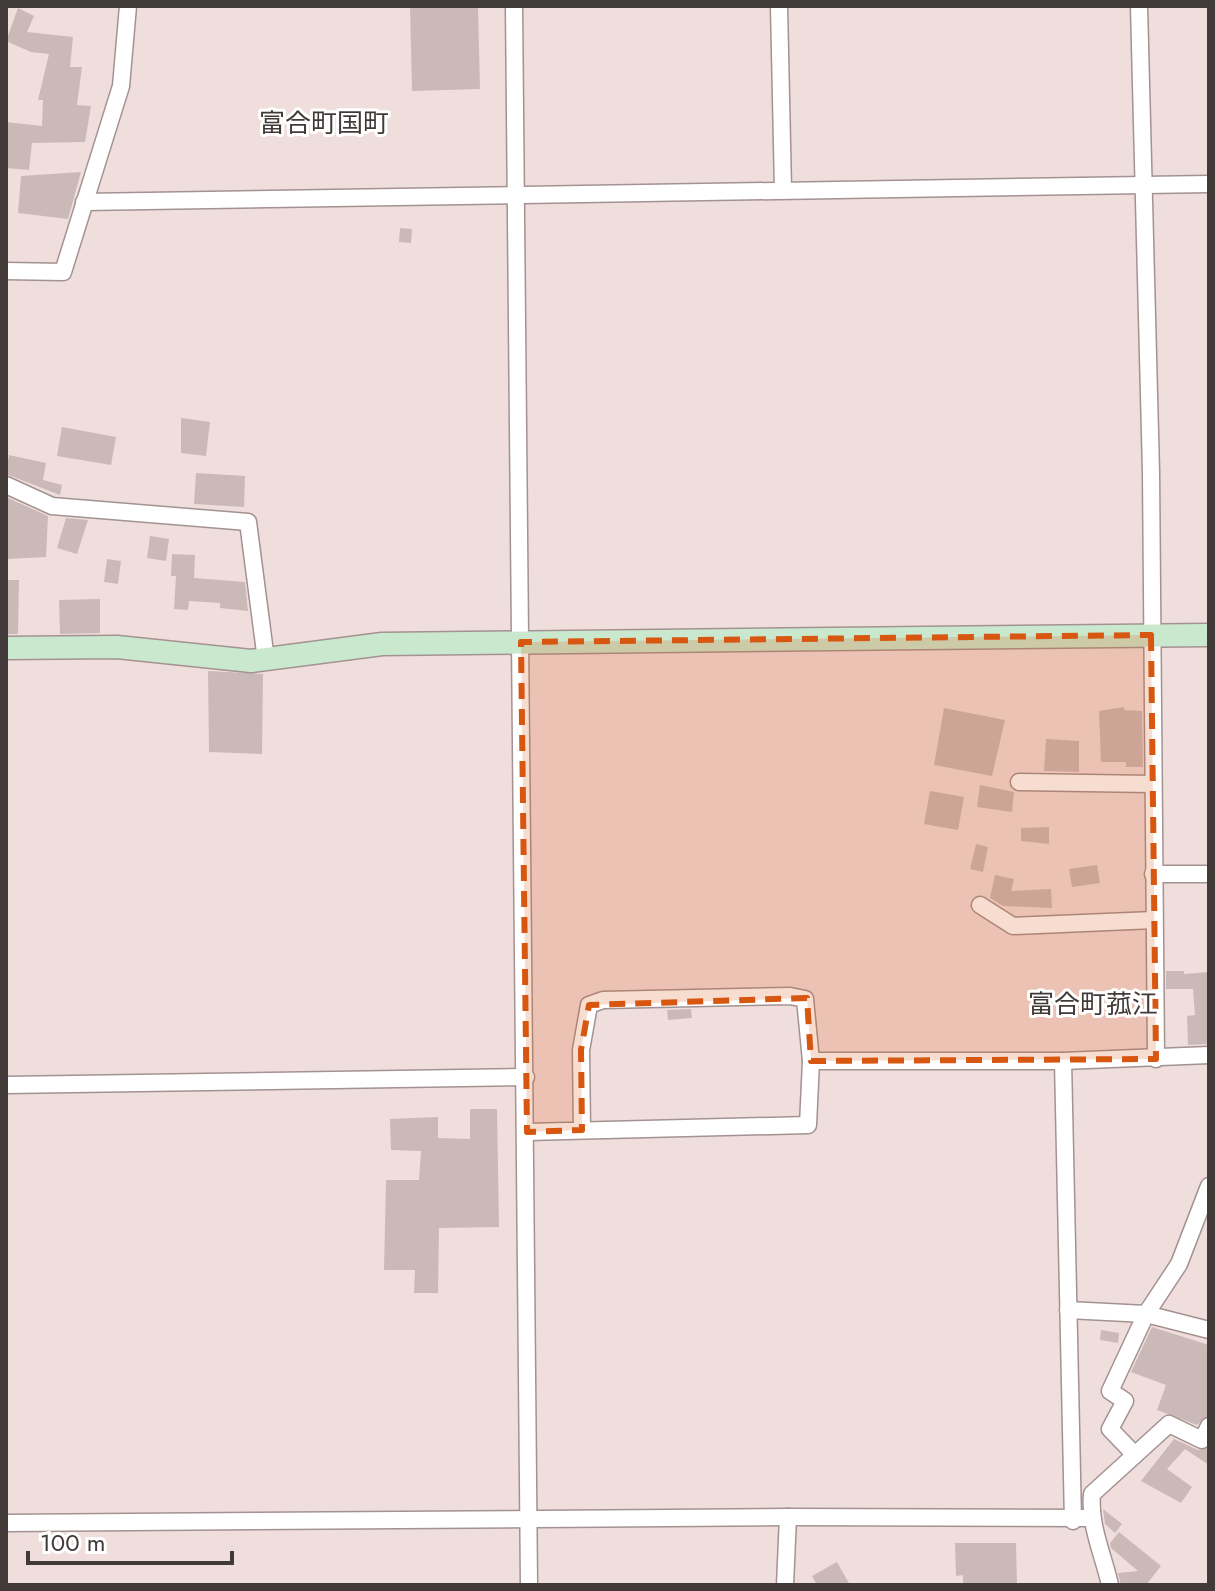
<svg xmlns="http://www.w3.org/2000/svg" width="1215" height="1591" font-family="Jost,'Noto Sans JP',sans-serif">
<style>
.building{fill:#cbb9b8}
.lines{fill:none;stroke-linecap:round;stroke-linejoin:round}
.street-casing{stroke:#a39292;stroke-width:19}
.secondary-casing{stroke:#a39292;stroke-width:25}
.street{stroke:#fff;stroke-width:16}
.secondary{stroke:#cae8ce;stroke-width:22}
.marked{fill:#d75610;fill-opacity:0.2;stroke:#d75610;stroke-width:6;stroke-dasharray:16 10;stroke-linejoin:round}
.labels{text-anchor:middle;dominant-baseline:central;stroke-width:6;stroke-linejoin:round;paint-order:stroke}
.quarter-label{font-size:26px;fill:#413a39;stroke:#fff}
</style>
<rect width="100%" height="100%" fill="#f0dedd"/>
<!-- building -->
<g class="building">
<path d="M410 6H478L480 89 412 91Z"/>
<path d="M18 8 34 16 27 32 73 37 70 67H82L77 105 91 106 85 142 32 143 29 170 6 168V122L42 126 43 100H38L49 54 31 52 6 41Z"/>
<path d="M81 172 68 219 18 213 21 176Z"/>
<path d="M400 228 412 229 411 243 399 242Z"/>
<path d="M181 418 210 422 206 456 181 453Z"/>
<path d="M62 427 116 437 111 465 57 456Z"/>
<path d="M9 455 46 463 43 480 62 485 60 495 6 474Z"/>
<path d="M196 473 245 476 244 507 194 504Z"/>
<path d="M6 497 48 516 46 557 6 559Z"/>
<path d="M66 518 88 520 77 554 57 548Z"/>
<path d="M150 536 169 539 166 561 147 558Z"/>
<path d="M172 554 195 555 194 578 245 582 248 611 220 608V603L189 601 188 610 174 609 176 576H171Z"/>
<path d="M107 559 121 561 118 584 104 582Z"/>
<path d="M6 580H19L18 634H6Z"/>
<path d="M100 599V633L60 634 59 600Z"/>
<path d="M208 671 263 674 262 754 209 752Z"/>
<path d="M1124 707V710L1142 711 1143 767H1126V762H1101L1099 711Z"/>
<path d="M944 708 1005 720 992 776 934 765Z"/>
<path d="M1046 739 1079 741V772L1044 771Z"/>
<path d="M980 785 1014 792 1012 812 977 807Z"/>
<path d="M930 791 964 797 958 830 924 824Z"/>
<path d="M1049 827V844L1021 841V828Z"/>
<path d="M976 844 988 847 983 872 970 869Z"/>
<path d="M1097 865 1100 883 1072 887 1069 869Z"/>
<path d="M995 875 1014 879 1011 891 1051 889 1052 908 1003 906 990 898Z"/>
<path d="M1166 971H1184V974L1209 972V1044L1188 1045 1187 1016 1195 1015 1193 989H1166Z"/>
<path d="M691 1009 692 1018 668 1020 667 1010Z"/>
<path d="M470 1109H497L499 1227 439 1228 438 1293H414L415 1270H384L386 1180H419L421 1151 391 1150 390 1119 438 1117V1138L470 1139Z"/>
<path d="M1152 1327 1209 1345V1415L1197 1425 1157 1410 1166 1385 1131 1372Z"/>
<path d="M1101 1330 1119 1333 1118 1343 1100 1340Z"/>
<path d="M1174 1439 1198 1450 1209 1448V1465L1185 1449 1167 1469 1192 1487 1181 1503 1141 1481Z"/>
<path d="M1103 1509 1122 1524 1115 1533 1105 1524Z"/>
<path d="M1119 1532 1161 1566 1146 1585H1121L1118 1573 1138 1571 1111 1548 1110 1543Z"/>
<path d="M955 1543H1016L1017 1585H963V1575L956 1576Z"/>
<path d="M837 1562 850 1585H817L812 1576Z"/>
</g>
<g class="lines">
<!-- street casing -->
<g class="street-casing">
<g id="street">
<path d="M514 6 529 1585"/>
<path d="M779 6 783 190"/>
<path d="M1139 6 1151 472 1156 1059"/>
<path d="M84 202 1209 184"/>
<path d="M6 271 63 272 121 86 128 6"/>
<path d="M6 485 52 506 248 522 266 660"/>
<path d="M1019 782 1152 784"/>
<path d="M1153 874H1209"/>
<path d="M980 905 1013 926 1154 920"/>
<path d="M811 1061H1063L1209 1055"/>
<path d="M1063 1061 1073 1521"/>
<path d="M6 1085 526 1077"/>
<path d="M527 1132 808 1125 811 1061 805 999 790 996 603 1000 589 1005 581 1050 582 1130"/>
<path d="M1068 1310 1146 1314 1209 1330"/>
<path d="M1135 1455 1110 1429 1125 1401 1110 1391 1146 1314 1179 1264 1209 1186"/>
<path d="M6 1523 788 1517 1090 1518"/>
<path d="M785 1585 788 1517"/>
<path d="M1110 1585C1103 1554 1089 1525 1092 1494L1169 1424 1202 1440 1209 1426"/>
</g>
</g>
<!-- secondary casing -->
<g class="secondary-casing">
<path id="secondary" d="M6 648 117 647 251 661 382 644 1209 635"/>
</g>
<!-- street -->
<use href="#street" class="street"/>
<!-- secondary -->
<use href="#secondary" class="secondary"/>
</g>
<!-- marked area -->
<path class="marked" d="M1151 635 1156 1059 811 1061 807 998 589 1005 581 1050 582 1130 527 1132 521 642Z"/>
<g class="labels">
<!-- quarter labels -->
<g class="quarter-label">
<text x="324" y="123">富合町国町</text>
<text x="1093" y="1004">富合町菰江</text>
</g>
</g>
<!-- border -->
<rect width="1215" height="1591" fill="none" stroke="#413a39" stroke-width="16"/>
<!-- scale -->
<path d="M28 1551v12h204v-12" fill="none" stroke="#413a39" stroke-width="4"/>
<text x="40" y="1551" font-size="24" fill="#413a39" stroke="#ffffff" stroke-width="6" paint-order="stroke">100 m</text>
</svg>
